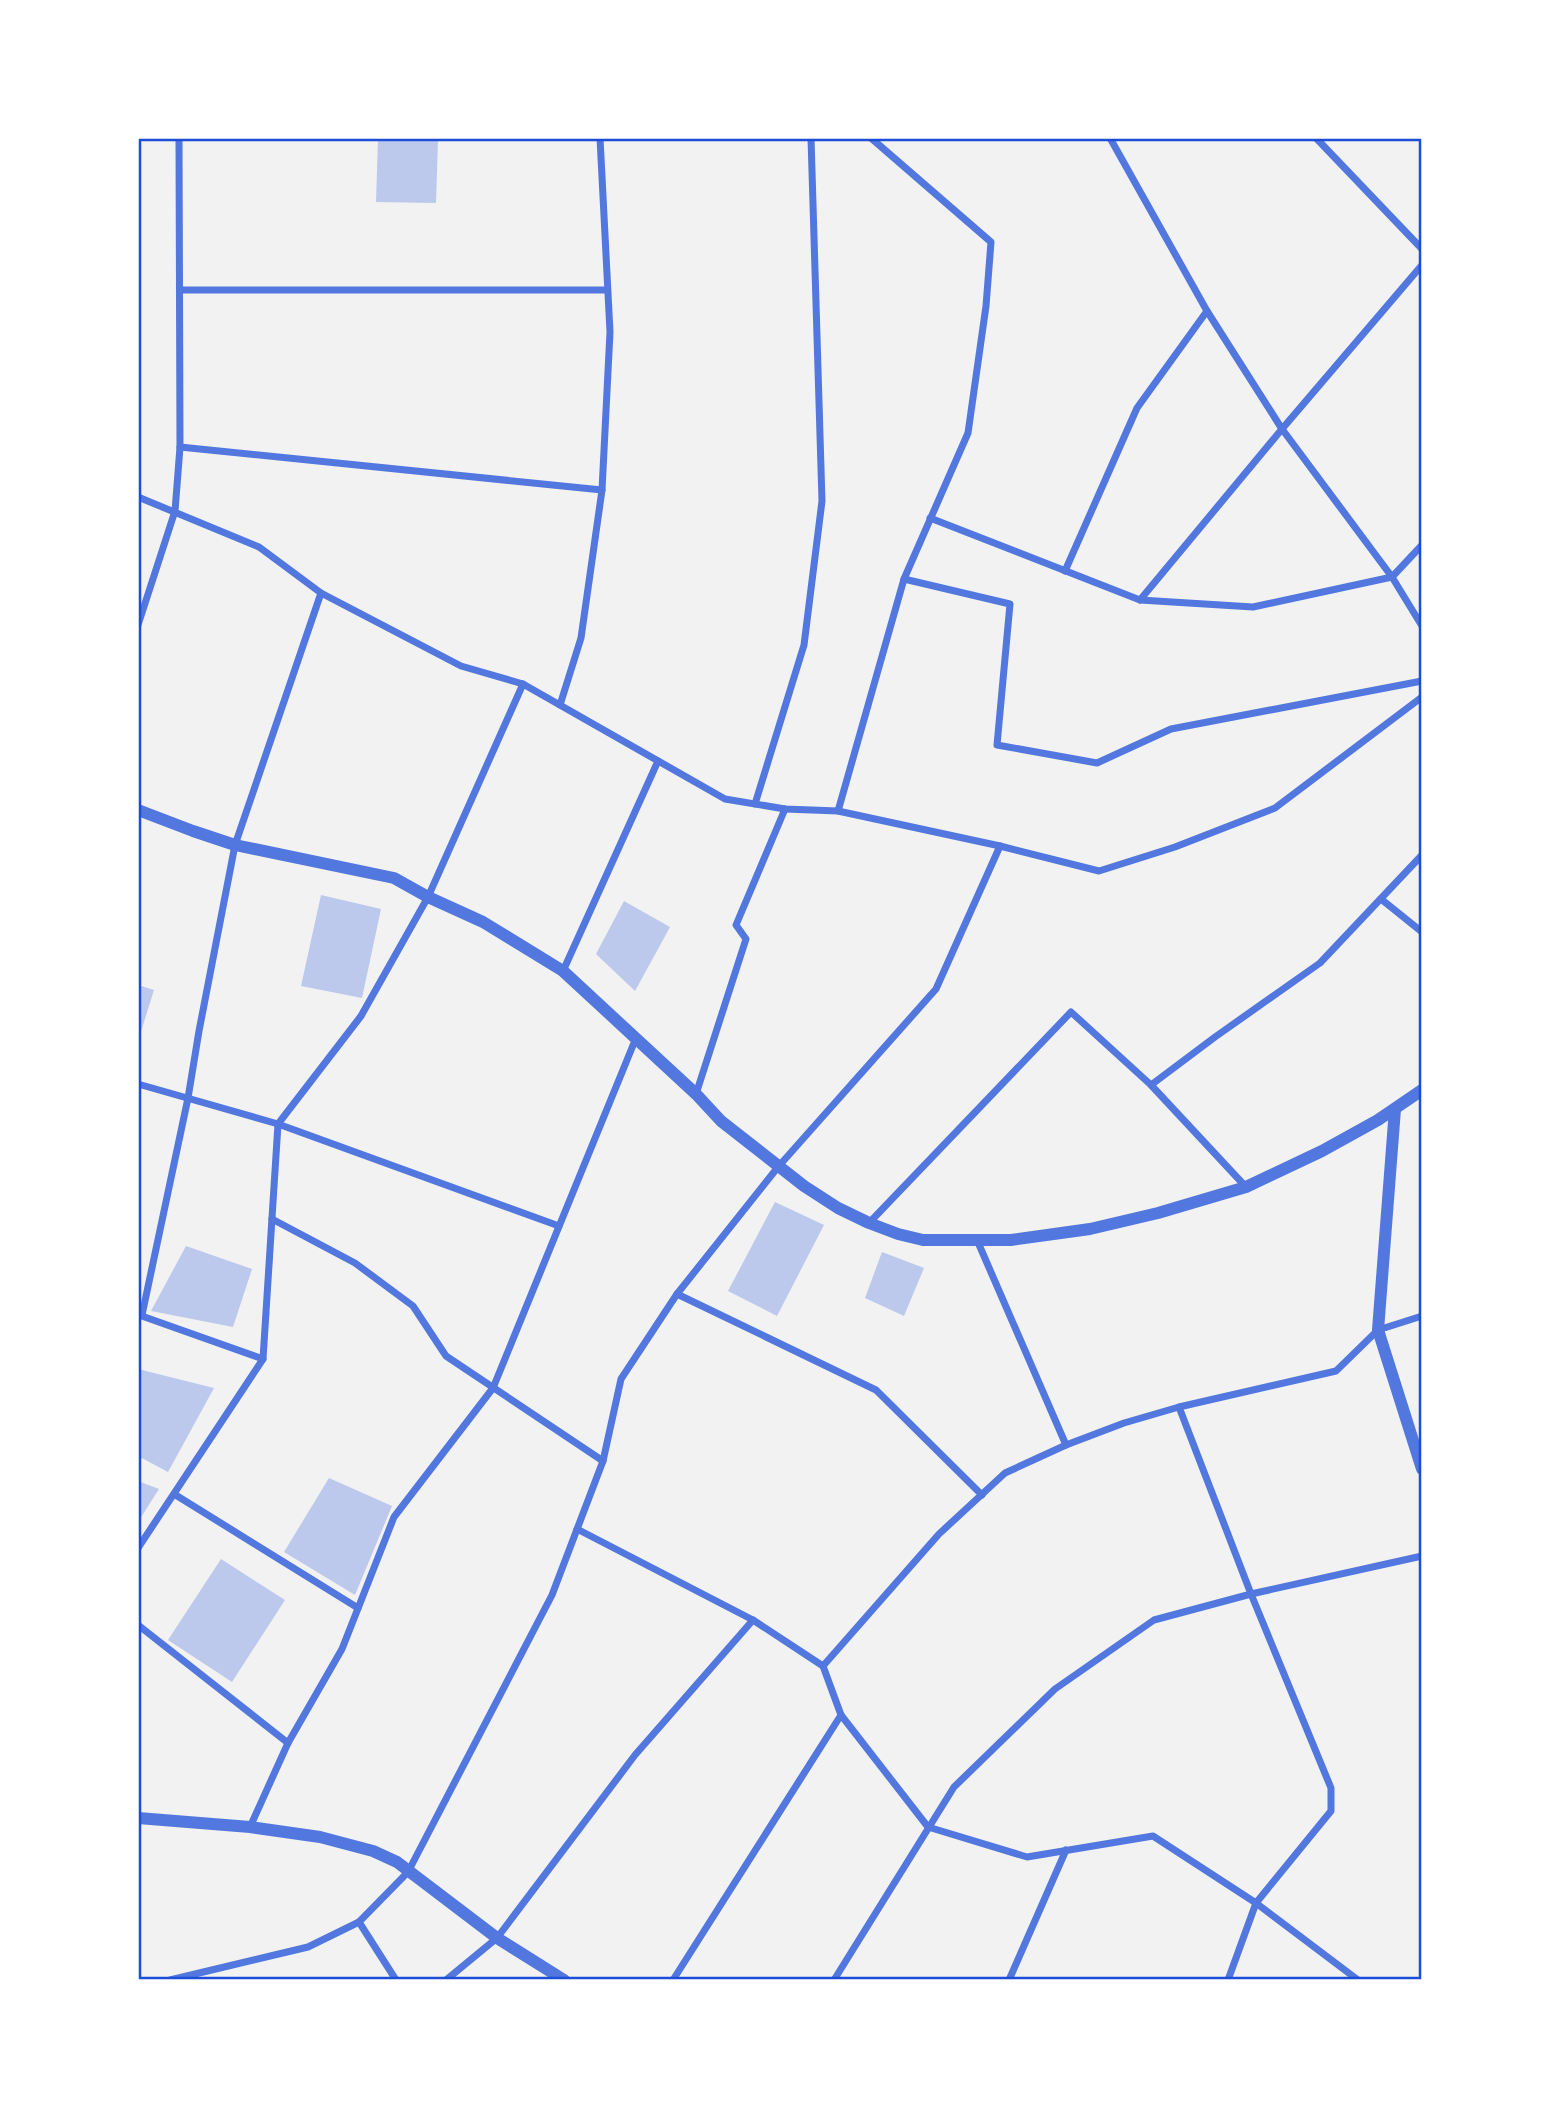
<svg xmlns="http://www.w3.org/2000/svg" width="1560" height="2118" font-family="'DM Sans',sans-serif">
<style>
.building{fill:#bdc9ec}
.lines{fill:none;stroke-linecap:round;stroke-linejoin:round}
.minor{stroke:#5277de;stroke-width:7}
.tertiary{stroke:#5277de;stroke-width:12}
.neatline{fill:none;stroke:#1d4ed8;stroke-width:2.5}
</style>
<rect width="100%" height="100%" fill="#f2f2f2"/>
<!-- building -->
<g class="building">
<path d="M378 138 438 141 436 203 376 202Z"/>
<path d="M321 895 381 909 362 998 301 986Z"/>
<path d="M624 901 670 927 635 991 596 954Z"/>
<path d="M138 985 154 990 139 1038H138Z"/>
<path d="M775 1202 824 1225 777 1316 728 1291Z"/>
<path d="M186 1246 252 1269 233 1327 151 1311Z"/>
<path d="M882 1252 924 1268 904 1316 865 1298Z"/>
<path d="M138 1369 214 1388 168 1472 138 1456Z"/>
<path d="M329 1478 392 1506 355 1595 284 1552Z"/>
<path d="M138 1481 159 1489 138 1522Z"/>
<path d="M221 1559 285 1600 232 1682 168 1640Z"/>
</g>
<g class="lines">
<!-- minor -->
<g class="minor">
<path d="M1110 138 1207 311 1282 429 1392 577 1422 626"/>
<path d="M1316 138 1422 249"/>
<path d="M180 290H607"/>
<path d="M180 447 602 490"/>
<path d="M138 497 259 547 321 593 461 666 523 684 725 799 785 809 838 811 1000 846 1099 871 1175 847 1275 808 1422 697"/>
<path d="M930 518 1140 600 1253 607 1392 577 1422 545"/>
<path d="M1065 571 1137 408 1207 311"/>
<path d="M904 579 1010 604 997 745 1097 763 1171 729 1422 681"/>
<path d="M1140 600 1282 429 1422 265"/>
<path d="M138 625 175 511 180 447 179 138"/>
<path d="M560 705 581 638 602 490 610 332 600 138"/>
<path d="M755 804 804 645 822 501 811 138"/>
<path d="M838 811 904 579 968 433 986 306 991 242 871 138"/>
<path d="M1381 899 1422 932"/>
<path d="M563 971 658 761"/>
<path d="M138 1084 278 1124 559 1226"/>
<path d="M1151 1085 1215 1037 1320 963 1422 855"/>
<path d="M696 1094 746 939 736 925 785 809"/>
<path d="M272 1219 355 1263 413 1306 446 1356 603 1461"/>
<path d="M869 1223 1071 1012 1151 1085 1246 1187"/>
<path d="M977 1240 1066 1445"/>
<path d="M677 1294 876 1390 982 1495"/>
<path d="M139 1315 263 1359"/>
<path d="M142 1315 188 1098 199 1031 235 845 321 593"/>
<path d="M1179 1407 1251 1594 1331 1788V1811L1256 1903 1228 1980"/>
<path d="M174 1494 358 1608"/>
<path d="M577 1529 753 1620 823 1666 841 1715 928 1827 1027 1857 1153 1836 1256 1903 1358 1980"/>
<path d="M138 1548 263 1359 278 1124 361 1016 428 897 523 684"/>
<path d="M138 1625 288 1743"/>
<path d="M823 1666 939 1534 1005 1473 1066 1445 1124 1423 1179 1407 1336 1371 1378 1330 1422 1316"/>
<path d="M250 1827 288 1743 342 1649 394 1517 493 1388 636 1038"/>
<path d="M170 1980 308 1947 359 1922"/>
<path d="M396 1980 359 1922 408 1872 552 1595 603 1461 621 1379 677 1294 778 1167 936 989 1000 846"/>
<path d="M446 1980 497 1938 635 1755 753 1620"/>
<path d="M673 1980 841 1715"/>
<path d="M834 1980 954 1787 1055 1689 1154 1620 1251 1594 1422 1556"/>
<path d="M1009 1980 1066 1850"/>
</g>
<!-- tertiary -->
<g class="tertiary">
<path d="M138 810 193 831 235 845 394 878 428 897 483 922 563 971 696 1094 721 1121 804 1186 838 1208 869 1223 898 1234 923 1240H1011L1090 1229 1158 1213 1246 1187 1322 1151 1378 1120 1422 1090"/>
<path d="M1395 1109 1378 1330 1422 1469"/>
<path d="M138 1818 250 1827 320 1837 373 1851 397 1862 497 1938 564 1980"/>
</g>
</g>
<!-- border -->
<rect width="1560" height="2118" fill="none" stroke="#ffffff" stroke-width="280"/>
<rect x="140" y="140" width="1280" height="1838" class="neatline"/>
</svg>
